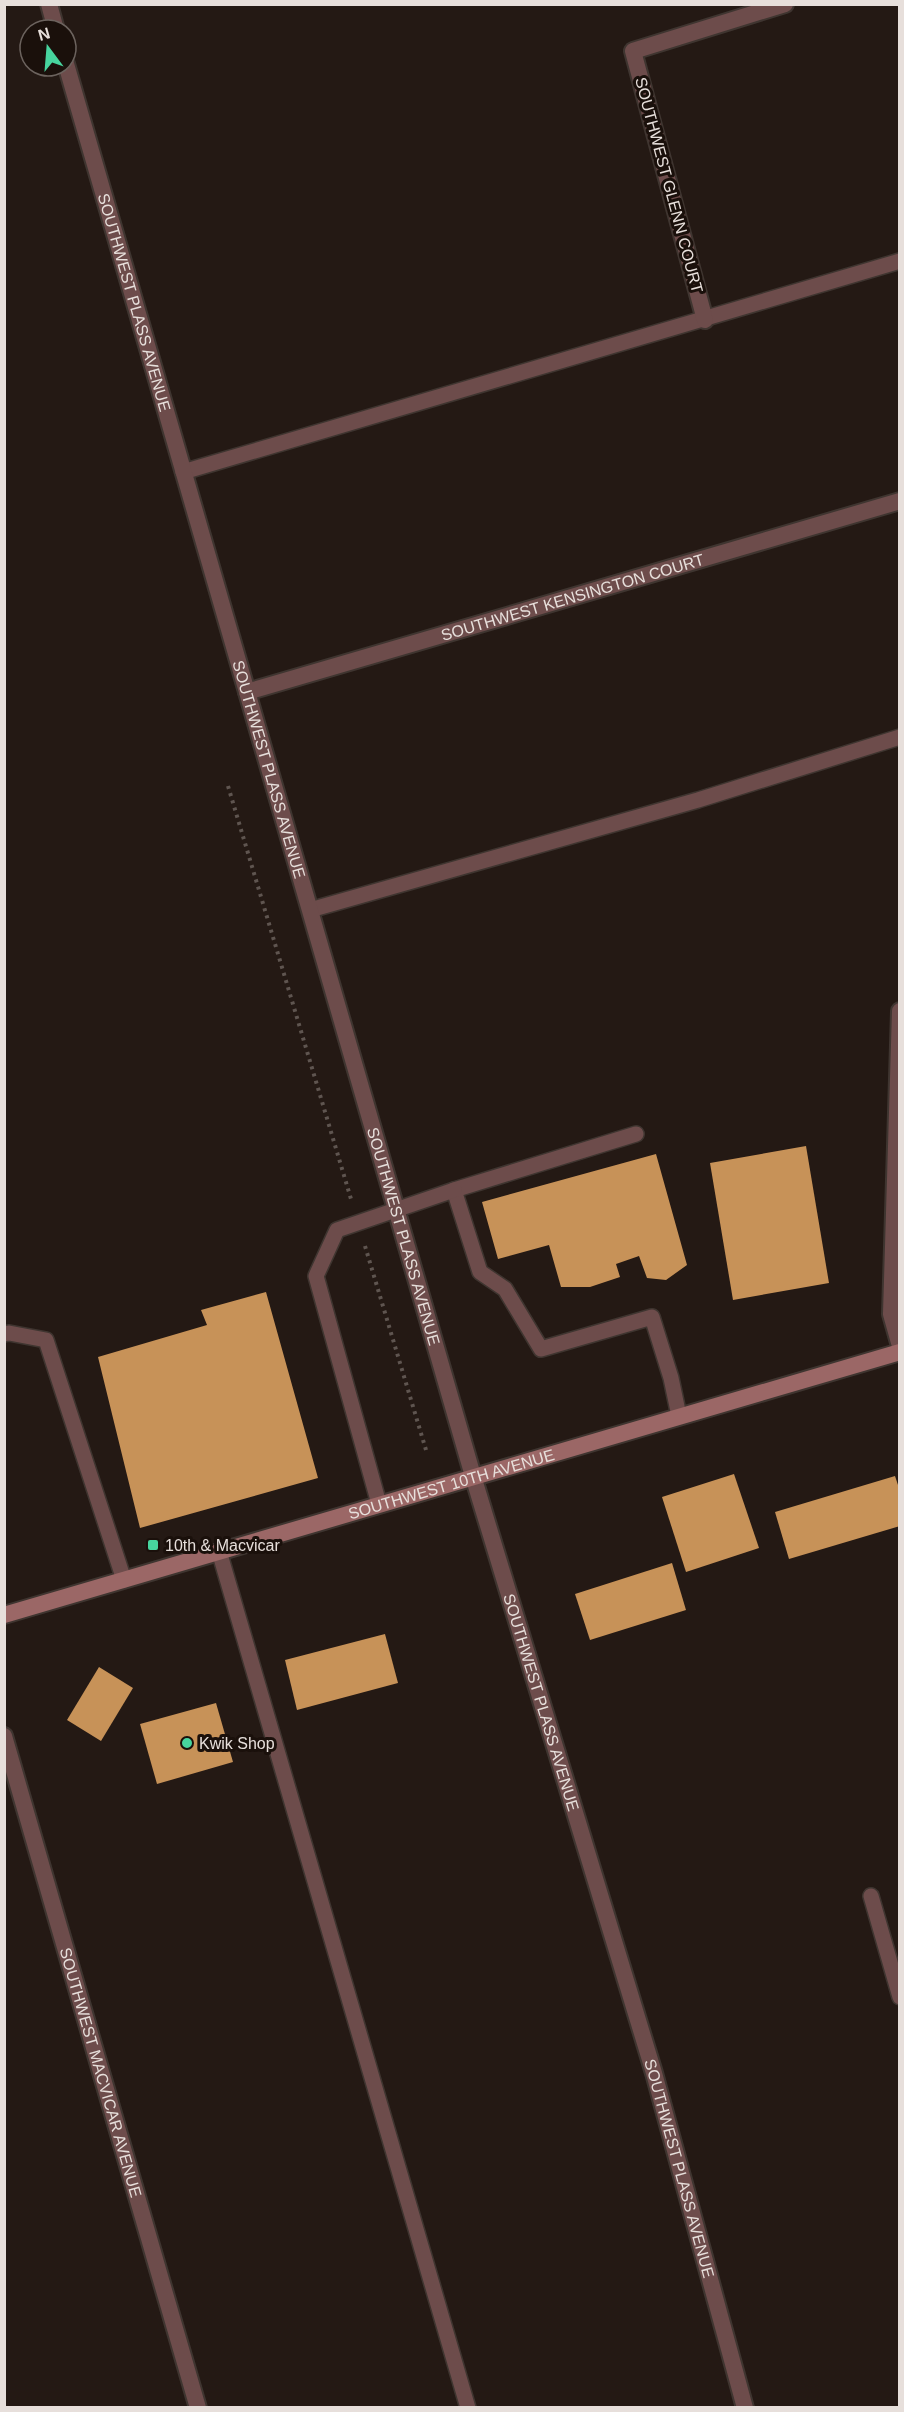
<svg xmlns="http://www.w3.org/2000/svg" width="904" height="2412" font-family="Helvetica,sans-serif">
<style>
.building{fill:#c79258}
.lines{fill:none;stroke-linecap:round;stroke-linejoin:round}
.service-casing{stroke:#3f3530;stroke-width:18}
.minor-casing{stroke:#3f3530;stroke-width:20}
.tertiary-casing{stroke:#3f3530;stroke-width:20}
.secondary-casing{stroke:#3f3530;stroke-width:20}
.path{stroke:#5f5550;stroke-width:4;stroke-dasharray:3 4.5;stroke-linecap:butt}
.service{stroke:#6d4c4b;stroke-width:15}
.minor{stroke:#6d4c4b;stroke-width:16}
.tertiary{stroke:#6d4c4b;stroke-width:16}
.secondary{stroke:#9b6766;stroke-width:16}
.poi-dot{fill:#47d49e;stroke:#1a100b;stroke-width:2}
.labels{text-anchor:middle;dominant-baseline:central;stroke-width:6;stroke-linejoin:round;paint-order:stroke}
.street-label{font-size:16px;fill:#e7dfdb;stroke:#1a100b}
.poi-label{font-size:16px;fill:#e7dfdb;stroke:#1a100b;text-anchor:start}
</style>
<rect width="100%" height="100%" fill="#241914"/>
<!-- building -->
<g class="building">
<path d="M806 1146 829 1283 733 1300 710 1163Z"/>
<path d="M656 1154 687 1265 666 1280 647 1278 639 1256 616 1264 620 1277 590 1287H561L549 1245 498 1259 482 1202Z"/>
<path d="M266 1292 318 1478 140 1528 98 1357 207 1325 201 1310Z"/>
<path d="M734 1474 759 1548 686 1572 662 1497Z"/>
<path d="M895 1476 900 1491V1526L789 1559 775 1512Z"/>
<path d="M672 1563 686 1610 590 1640 575 1594Z"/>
<path d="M385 1634 398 1683 297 1710 285 1660Z"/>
<path d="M99 1667 133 1688 101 1741 67 1720Z"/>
<path d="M216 1703 233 1762 157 1784 140 1724Z"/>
</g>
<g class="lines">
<!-- service casing -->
<g class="service-casing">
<g id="service">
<path d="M183 472 900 261"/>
<path d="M310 910 698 800 900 737"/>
<path d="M636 1134 454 1190 480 1272 505 1289 541 1349 652 1317 671 1378 679 1416"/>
<path d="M4 1334 9 1333 46 1340 124 1580"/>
<path d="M379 1504 316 1276 337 1230 454 1190"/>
<path d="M219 1551 468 2408"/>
<path d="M871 1896 900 1997"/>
</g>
</g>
<!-- minor casing -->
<g class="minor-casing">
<g id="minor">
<path d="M49 4 56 30"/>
<path id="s1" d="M66 64 473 1476 654 2073 745 2408"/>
<path d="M705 320 633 51 785 4"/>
<path id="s2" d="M247 692 900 501"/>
<path d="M900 1011 891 1314 900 1346"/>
</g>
</g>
<!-- tertiary casing -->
<g class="tertiary-casing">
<g id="tertiary">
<path id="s3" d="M4 1736 198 2408"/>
</g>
</g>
<!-- secondary casing -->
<g class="secondary-casing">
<g id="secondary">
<path id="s4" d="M4 1615 900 1352"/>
</g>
</g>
<!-- path -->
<g class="path">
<path d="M228 786 351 1199"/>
<path d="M365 1246 426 1450"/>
</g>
<!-- service -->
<use href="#service" class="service"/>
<!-- minor -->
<use href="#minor" class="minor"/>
<!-- tertiary -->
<use href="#tertiary" class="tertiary"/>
<!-- secondary -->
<use href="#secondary" class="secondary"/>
</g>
<!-- markers -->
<g class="poi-dot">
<rect x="147" y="1539" width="12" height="12" rx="3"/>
<circle cx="187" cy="1743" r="6"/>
</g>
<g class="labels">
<!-- street labels -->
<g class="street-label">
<text transform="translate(669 185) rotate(75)">SOUTHWEST GLENN COURT</text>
<text stroke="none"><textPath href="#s1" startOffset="248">SOUTHWEST PLASS AVENUE</textPath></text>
<text stroke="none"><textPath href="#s2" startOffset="339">SOUTHWEST KENSINGTON COURT</textPath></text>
<text stroke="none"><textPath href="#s1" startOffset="734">SOUTHWEST PLASS AVENUE</textPath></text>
<text stroke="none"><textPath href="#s1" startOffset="1220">SOUTHWEST PLASS AVENUE</textPath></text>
<text stroke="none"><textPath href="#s4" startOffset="466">SOUTHWEST 10TH AVENUE</textPath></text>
<text stroke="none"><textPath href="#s1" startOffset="1706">SOUTHWEST PLASS AVENUE</textPath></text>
<text stroke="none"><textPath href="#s3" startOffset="350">SOUTHWEST MACVICAR AVENUE</textPath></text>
<text stroke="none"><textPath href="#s1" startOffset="2192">SOUTHWEST PLASS AVENUE</textPath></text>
</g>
<!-- poi labels -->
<g class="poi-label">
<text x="165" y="1545">10th &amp; Macvicar</text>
<text x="199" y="1743">Kwik Shop</text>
</g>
</g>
<!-- border -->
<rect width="904" height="2412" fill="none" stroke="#e7dfdb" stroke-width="12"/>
<!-- north arrow -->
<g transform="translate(48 48) rotate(344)"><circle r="28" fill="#1a100b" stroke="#6c635e" stroke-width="1.5"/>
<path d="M0-4.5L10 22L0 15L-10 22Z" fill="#47d49e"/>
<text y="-9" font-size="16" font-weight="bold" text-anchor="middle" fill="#e7dfdb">N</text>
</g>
</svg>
